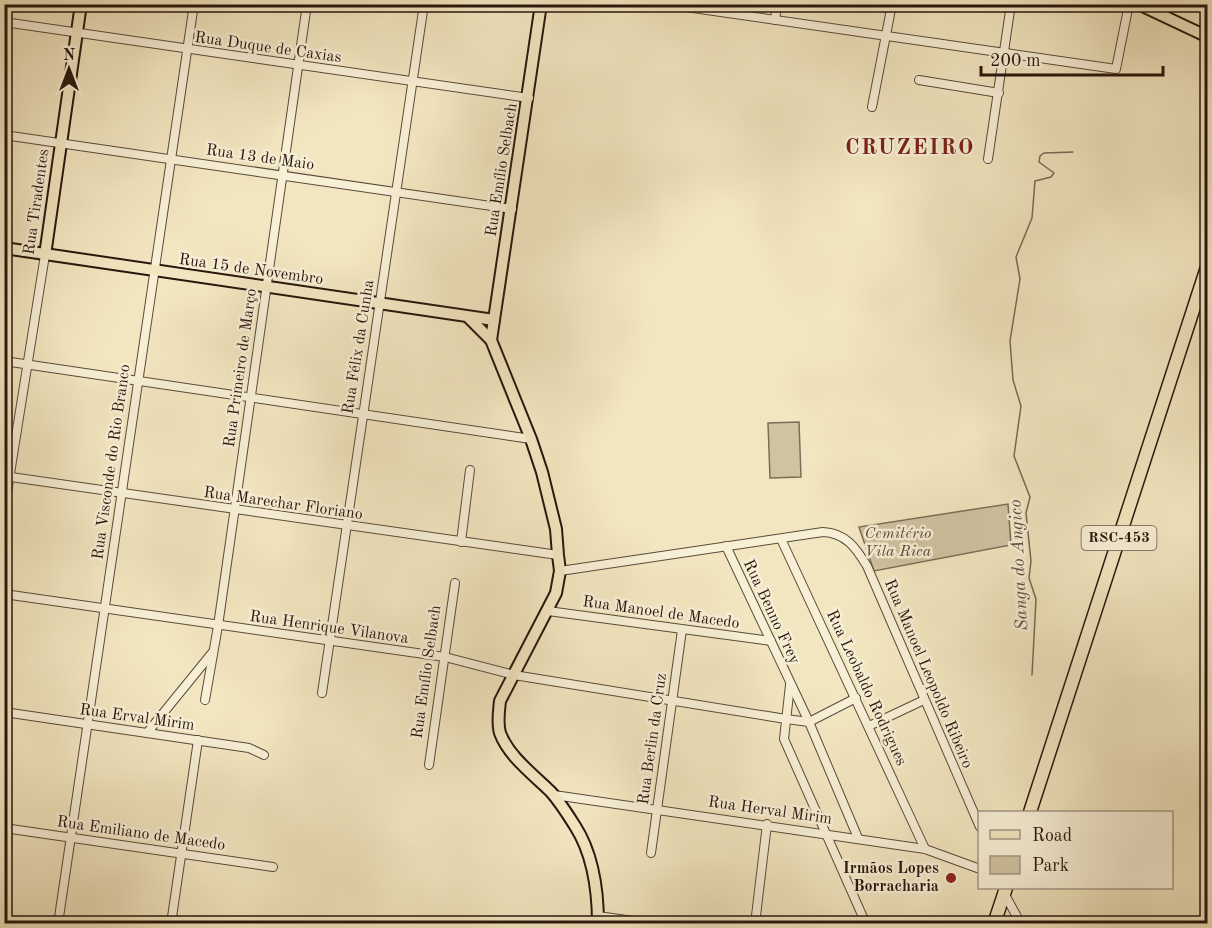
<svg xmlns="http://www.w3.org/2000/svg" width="1212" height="928" font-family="'Old Standard TT',serif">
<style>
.green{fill:#d0c3a2;stroke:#7c6c58;stroke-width:1.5}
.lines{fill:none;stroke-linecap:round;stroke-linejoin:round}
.stream{stroke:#796854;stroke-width:1.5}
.minor-casing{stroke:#5b4a3a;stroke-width:10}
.major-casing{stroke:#29160d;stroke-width:14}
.highway-casing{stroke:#29160d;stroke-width:15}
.minor{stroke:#f7efd6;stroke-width:8}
.major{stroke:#f2e6c0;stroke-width:10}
.highway{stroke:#f2e6c0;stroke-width:12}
.poi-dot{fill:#8f2418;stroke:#f7efd6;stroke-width:2}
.labels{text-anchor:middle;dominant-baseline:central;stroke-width:5;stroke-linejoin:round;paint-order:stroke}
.shield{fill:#f7efd6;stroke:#675749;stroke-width:1.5}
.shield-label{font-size:15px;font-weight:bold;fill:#29160d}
.street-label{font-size:16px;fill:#29160d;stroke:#f7efd6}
.park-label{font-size:16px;font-style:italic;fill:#5b4a3a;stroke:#f7efd6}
.poi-label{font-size:16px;font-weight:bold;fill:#29160d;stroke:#f7efd6;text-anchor:end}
.water-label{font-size:18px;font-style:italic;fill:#5e4d3c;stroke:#f7efd6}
.district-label{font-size:22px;font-weight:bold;letter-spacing:1.5px;fill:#7a1f14;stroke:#f7efd6}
</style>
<rect width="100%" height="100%" fill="#f2e6c0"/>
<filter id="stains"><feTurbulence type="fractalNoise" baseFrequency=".00333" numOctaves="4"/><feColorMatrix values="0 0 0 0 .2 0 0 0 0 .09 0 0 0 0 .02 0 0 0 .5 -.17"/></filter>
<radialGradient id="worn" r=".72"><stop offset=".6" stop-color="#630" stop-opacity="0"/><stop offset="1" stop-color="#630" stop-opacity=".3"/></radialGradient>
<!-- green -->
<g class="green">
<path d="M799 422 801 477 770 478 768 423Z"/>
<path d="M1008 504 1011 545 874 571 859 527Z"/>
</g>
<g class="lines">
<!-- stream -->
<path class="stream" d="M1032 675 1036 599 1029 578 1031 561 1026 513 1030 497 1014 456 1021 406 1013 380 1010 341 1020 279 1016 257 1032 218 1035 181 1051 177 1054 173 1039 162 1040 156 1044 153 1073 152"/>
<!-- minor casing -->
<g class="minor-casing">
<g id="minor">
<path d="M665 4 1116 69 1129 4"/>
<path d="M775 20 777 4"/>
<path d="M4 22 529 98"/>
<path d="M919 80 999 93"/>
<path d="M872 107 892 4"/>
<path d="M4 135 512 209"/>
<path d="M988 159 1011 4"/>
<path d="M4 361 531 439"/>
<path d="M4 476 558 555"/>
<path d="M4 511 45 255"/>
<path d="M781 539 925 849"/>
<path d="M461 542 470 470"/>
<path d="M726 546 809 722 858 838"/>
<path d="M560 571 823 532C846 533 856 548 867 566L980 827"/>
<path d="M4 594 445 657 514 675 786 719 809 722 856 698"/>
<path d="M548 611 771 641"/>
<path d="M790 685 784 739 866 924"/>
<path d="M322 693 424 4"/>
<path d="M205 700 218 626 307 4"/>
<path d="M4 712 249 748 264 755"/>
<path d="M869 726 924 700"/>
<path d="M147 733 212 653"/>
<path d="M429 765 455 583"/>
<path d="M554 795 925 849 980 869"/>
<path d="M4 828 273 867"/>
<path d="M651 853 682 630"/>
<path d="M1003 891 1021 924"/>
<path d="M598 916 655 924"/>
<path d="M58 924 194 4"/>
<path d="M171 924 198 740"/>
<path d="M755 924 767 824"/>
</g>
</g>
<!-- major casing -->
<g class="major-casing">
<g id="major">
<path d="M1138 4 1208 37"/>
<path d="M4 248 494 320"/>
<path d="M45 255 81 4"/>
<path d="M469 318 491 340 531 439 542 472 556 529 558 555 560 571 556 593 500 701C499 711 497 723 500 733 509 757 534 775 551 792 560 802 568 815 575 826 593 854 598 891 598 924"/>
<path d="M491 340 541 4"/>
</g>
</g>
<!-- highway casing -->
<g class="highway-casing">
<g id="highway">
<path d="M1030 812 1208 264"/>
<path d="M994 924 1006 888"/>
</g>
</g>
<!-- minor -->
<use href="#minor" class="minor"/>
<!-- major -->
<use href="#major" class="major"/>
<!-- highway -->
<use href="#highway" class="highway"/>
</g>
<!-- markers -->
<circle class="poi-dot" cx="951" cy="878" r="6"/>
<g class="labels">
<!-- shield labels -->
<rect class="shield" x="1081.5" y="526" width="75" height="24" rx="4.5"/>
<g class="shield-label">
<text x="1119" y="538">RSC-453</text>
</g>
<!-- street labels -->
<g class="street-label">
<text transform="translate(268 48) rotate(8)">Rua Duque de Caxias</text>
<text transform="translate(260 158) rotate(8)">Rua 13 de Maio</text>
<text transform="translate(502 170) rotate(-81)">Rua Emílio Selbach</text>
<text transform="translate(37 202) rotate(-82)">Rua Tiradentes</text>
<text transform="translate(251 270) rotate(8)">Rua 15 de Novembro</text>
<text transform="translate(359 347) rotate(-81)">Rua Félix da Cunha</text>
<text transform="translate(241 368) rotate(-82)">Rua Primeiro de Março</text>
<text transform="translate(112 462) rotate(-82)">Rua Visconde do Rio Branco</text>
<text transform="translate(283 504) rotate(8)">Rua Marechar Floriano</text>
<text transform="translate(771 612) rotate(65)">Rua Benno Frey</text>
<text transform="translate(661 613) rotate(8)">Rua Manoel de Macedo</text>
<text transform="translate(329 628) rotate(8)">Rua Henrique Vilanova</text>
<text transform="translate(427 672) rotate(-82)">Rua Emílio Selbach</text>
<text transform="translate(928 674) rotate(67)">Rua Manoel Leopoldo Ribeiro</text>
<text transform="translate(866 688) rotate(65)">Rua Leobaldo Rodrigues</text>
<text transform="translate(137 718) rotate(8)">Rua Erval Mirim</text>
<text transform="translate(653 739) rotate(-82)">Rua Berlin da Cruz</text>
<text transform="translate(770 811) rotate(8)">Rua Herval Mirim</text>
<text transform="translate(141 834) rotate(8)">Rua Emiliano de Macedo</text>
</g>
<!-- park labels -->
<g class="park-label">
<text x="898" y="534">Cemitério<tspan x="898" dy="18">Vila Rica</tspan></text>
</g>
<!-- poi labels -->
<g class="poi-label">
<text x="939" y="869">Irmãos Lopes<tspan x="939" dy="18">Borracharia</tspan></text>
</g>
<!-- water labels -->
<g class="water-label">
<text transform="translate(1019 565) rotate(-93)">Sanga do Angico</text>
</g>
<!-- district labels -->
<g class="district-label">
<text x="910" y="148">CRUZEIRO</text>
</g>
</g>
<!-- margin -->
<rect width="1212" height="928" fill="none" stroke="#f2e6c0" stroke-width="24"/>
<rect x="6" y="6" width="1200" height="916" fill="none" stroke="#29160d" stroke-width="3"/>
<rect x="12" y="12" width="1188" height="904" fill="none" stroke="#29160d" stroke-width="1.5"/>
<!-- legend -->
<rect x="978" y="811" width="195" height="78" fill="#f7efd6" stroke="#a59886" stroke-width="1.5"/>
<rect x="990" y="830" width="30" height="9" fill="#f2e6c0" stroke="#a59886" stroke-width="1.5"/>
<text x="1032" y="841" font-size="18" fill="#29160d">Road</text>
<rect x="990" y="856" width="30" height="18" fill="#d0c3a2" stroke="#a59886" stroke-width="1.5"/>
<text x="1032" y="871" font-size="18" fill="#29160d">Park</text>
<!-- north arrow -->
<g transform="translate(69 69)" stroke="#f7efd6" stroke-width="4.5" paint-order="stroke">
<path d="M0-4.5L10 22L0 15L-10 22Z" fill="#29160d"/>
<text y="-9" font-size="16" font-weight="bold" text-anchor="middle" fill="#29160d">N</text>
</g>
<!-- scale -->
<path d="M981 66v9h182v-9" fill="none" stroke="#29160d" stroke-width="3"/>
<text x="990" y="66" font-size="18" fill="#29160d" stroke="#f7efd6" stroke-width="4.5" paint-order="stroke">200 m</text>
<rect width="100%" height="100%" filter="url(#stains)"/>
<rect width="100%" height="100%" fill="url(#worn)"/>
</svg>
